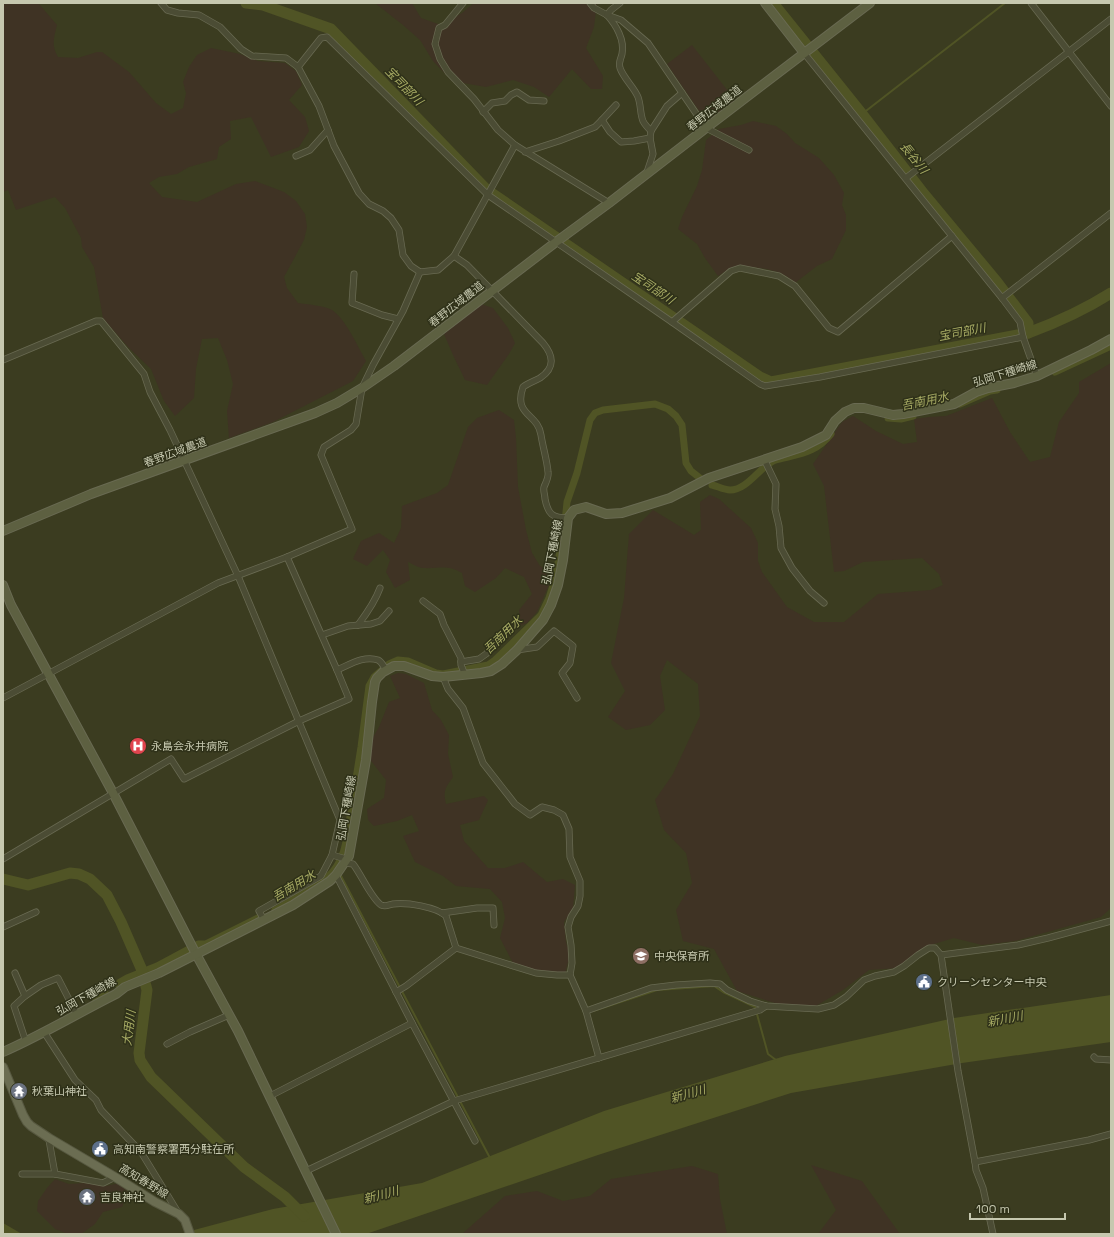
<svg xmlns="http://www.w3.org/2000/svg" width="1114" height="1237" font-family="'Space Grotesk','Noto Sans JP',sans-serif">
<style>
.green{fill:#3f3324}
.water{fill:#505425}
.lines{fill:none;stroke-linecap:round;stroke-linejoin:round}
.stream{stroke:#505425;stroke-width:2}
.canal{stroke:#505425;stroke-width:7}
.river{stroke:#505425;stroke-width:11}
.street-casing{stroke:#696a52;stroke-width:7}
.secondary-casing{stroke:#696a52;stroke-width:10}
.primary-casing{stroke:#575840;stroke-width:10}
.street{stroke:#4b4c34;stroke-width:5.5}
.secondary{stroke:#5d6041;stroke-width:8}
.primary{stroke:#6b6d52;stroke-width:8}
.labels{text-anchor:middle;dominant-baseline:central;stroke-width:3;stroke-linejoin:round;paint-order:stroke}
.street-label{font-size:11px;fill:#c6c8af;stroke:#2f3119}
.poi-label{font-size:11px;fill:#c6c8af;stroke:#2f3119;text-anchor:start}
.water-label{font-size:12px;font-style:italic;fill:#a7ab64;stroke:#2f3119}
</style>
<rect width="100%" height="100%" fill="#3b3c20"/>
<!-- green -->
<g class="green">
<path d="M3 3 39 4 57 25C54 37 51 46 58 57L78 58 97 52H102L129 72 156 103 171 114 183 108 186 93 183 82 189 67 197 55 211 48 240 54 258 61 285 63 296 71 302 85 289 100 305 117 309 131 299 147 271 157 251 117 230 121 231 139 219 147 217 159 189 167 177 174 159 177 149 183 162 197 197 202 236 184 255 181 284 192 296 201 305 214 307 227 304 240 284 277 287 288 298 303C306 304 325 306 332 310 345 318 358 347 366 361L353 381 273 422 229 438 227 411 233 384 227 360 218 338 202 339 196 369 194 398 175 416 164 401 151 369 128 347 103 318 94 267 82 247 81 238 65 208 55 197 16 210 8 190 3 192Z"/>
<path d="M375 3H412L421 18 441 25 462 13 474 3H597L594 27 586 48 603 76 602 89H591L572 69 549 97 534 87 513 80 486 87 452 81 433 61 420 40 403 25Z"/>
<path d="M692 45 735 100 706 121 667 64Z"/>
<path d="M753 121 776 126 787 134 795 143 819 158 834 175 844 193 842 205 846 215V230L832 259 817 266 795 283C791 280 787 276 782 274 768 268 743 264 729 269 725 271 722 274 718 276L705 258 697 244 678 229 682 217 697 186 702 170 706 140 719 129 741 125Z"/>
<path d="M481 304 493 308 508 328 515 343 509 354 487 385 465 380 453 355 444 334Z"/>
<path d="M1111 363V908L1101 917 1015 941 982 945 954 938 924 947 899 968 869 970 843 990 814 1007 778 1004 737 991 714 949 683 941 676 910 692 883 686 853 664 830 655 800 673 774 700 716 698 684 667 660 660 676 665 710 650 725 626 730 608 717 625 691 611 663 624 598 629 534 653 510 694 535 701 530 700 502 710 495 719 499 751 528 758 543V561L762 572 787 607 814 622H844L878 594 931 590 943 585 939 574 922 558 863 562 844 571 834 572 824 486 813 464 842 422 853 416 876 431 903 444 917 442 914 419 929 417 946 416 992 398 1010 432 1030 462 1050 457 1059 422 1079 393V382Z"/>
<path d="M499 410 514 420 516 438 518 487 526 530 532 553 540 566 547 569 551 577 549 585 537 612 527 623 520 626 519 610 532 594 524 577 505 568 496 578 475 592 465 586 462 573C447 564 439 569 423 568 418 568 413 564 408 562L410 580 395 588 386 572 390 560 383 550 367 566 353 559 361 541 379 533 394 543 401 528 402 506 437 493 448 485 468 427 477 418Z"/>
<path d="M398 673 406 674 424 683 432 710 441 720 449 735 448 754 453 777C445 788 443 791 446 804L484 796 488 800 479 820 460 825 464 841 488 868H505L523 862 547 882 563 879 575 885 573 908 564 922 566 942 570 954 565 974C547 975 530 970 513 963L500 938 505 918 502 902 490 889 456 886 443 876 415 862 403 836 419 831 412 815 397 821 374 826 368 820 367 809 384 798 386 780 368 757 372 739 379 727 389 702 400 698 390 676Z"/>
<path d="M811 1165 862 1181 900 1234H818L836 1210Z"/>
<path d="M692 1166 718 1174 720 1199 727 1234H462L505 1196 537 1191 563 1201 590 1196 611 1179Z"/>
<path d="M55 1179 69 1184 86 1183 106 1186 120 1183 128 1193 122 1207 103 1212 95 1224 81 1234H68L55 1229 37 1211 38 1201 47 1188Z"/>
</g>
<!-- water -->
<g class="water">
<path d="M1111 995V1042L962 1063 791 1093 598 1155 366 1234H179L273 1209 422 1183 604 1111 785 1056 954 1018Z"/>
<path d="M3 1223 22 1234H3Z"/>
</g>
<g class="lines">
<!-- stream -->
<g class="stream">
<path d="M862 114 1005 3"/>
<path d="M340 874 490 1158"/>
<path d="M593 1011 657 990 714 986 723 992 755 1007 768 1054 776 1060"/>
</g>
<!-- canal -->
<g class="canal">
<path d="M1055 372 1111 346"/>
<path d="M960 404 990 391 997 390"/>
<path d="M888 418 901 419 913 416"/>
<path d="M712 485C717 486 724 490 730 490 747 490 759 468 773 461 778 459 783 458 788 457 806 453 819 449 831 434"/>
<path d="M565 522 567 502 577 473 590 420 595 413 603 410 655 404 668 409 676 416 682 425 686 463 691 471 700 478"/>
<path d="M275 910C285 905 294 898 304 893 328 878 340 871 346 842L361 747 369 686 374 677 389 664 398 660 408 661 436 673 443 674 488 665 495 660 541 615 549 598 556 576 561 544"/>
<path d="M118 984 120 982 127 978 157 966 198 944H206L258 918"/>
<path d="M96 1001 106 994"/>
</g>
<!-- river -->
<g class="river">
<path d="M246 3 263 5 331 29 487 190 760 377 771 382 1028 333C1058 322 1084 310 1111 293"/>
<path d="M773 3 862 114 924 194 997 282 1028 323V333"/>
<path d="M3 879 28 885 70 873 79 874 90 879 107 895 121 922 141 968 147 990 139 1053 140 1060 151 1077 244 1167 285 1197 304 1216"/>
</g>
<!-- street casing -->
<g class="street-casing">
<g id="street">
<path d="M161 3 167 10 178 13 199 15 220 27 241 49 252 56 286 58 298 67 319 106 334 146 359 193 369 204 383 211 391 218 399 230 403 255 411 266 420 272 438 270 454 256 515 145"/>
<path d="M463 3 445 25 439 28 435 44 440 59 448 72 474 99 498 130 515 145 609 203"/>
<path d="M590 3 594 8 607 15 621 20 648 43 706 128 749 150"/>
<path d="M1031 3 1111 106"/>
<path d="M607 15C616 25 625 40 622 54 621 59 618 62 620 68 624 79 634 87 638 97 641 105 640 114 643 121 645 125 648 128 651 131"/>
<path d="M607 15 611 10 620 3"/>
<path d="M804 53 1002 298 1020 322 1023 337 1037 376"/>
<path d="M298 67 321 38 327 37 488 195 672 322 760 384 765 386 820 377 1023 337"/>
<path d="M483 112 492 103 505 101 511 95 517 92 529 100 544 101"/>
<path d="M602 120 610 132 621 142 634 141 650 138"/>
<path d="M525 152 559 141 595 127 602 120 616 105"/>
<path d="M296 156 310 150 328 130"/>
<path d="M646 175 653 154 650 138 651 131 667 106 682 93"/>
<path d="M906 178 1111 19"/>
<path d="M454 256 467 265 543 343C553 355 556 367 540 378 535 381 528 383 523 387 513 416 538 413 541 435 543 448 547 460 548 472 549 477 546 482 544 487 543 491 545 495 545 499 548 514 552 518 568 518"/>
<path d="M354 274 352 303 382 315 398 319"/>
<path d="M1002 298 1111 213"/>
<path d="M672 322 731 271 740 268 779 276 795 286 829 328 838 332 952 236"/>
<path d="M3 360 96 321H101L144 374 150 392 170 430 238 576 340 820 332 855 321 876 259 911 264 920"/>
<path d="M764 459 776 484 775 509 779 526 781 548 792 568 810 591 824 603"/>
<path d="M423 601 440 614 444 625 461 658V665L465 675"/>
<path d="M358 625C367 613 375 602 380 588"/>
<path d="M322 635 348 626 371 624 380 621 389 611"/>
<path d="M517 650 537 647 554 631 573 646 570 663 562 673 577 698"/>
<path d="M461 662 479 659 486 654 493 647 496 640 503 633"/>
<path d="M337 670C349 665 364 655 378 660 382 662 384 667 386 670"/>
<path d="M443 677 448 689 463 708 483 763 515 804 530 815 542 807 554 810 563 815 569 829 570 857 580 881V896L578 906 571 917 568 927 571 945 572 963 570 975"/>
<path d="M3 698 218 583 287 557 352 529 321 455 324 447 351 430 356 424 362 388 373 365 403 311 420 272"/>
<path d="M332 855 346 859"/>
<path d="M3 859 171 759 184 779 299 721 349 699 337 670 287 557"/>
<path d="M344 863 353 864C361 874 371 898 381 905 386 907 388 905 393 904 406 902 437 907 446 916L456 948 536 973 557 975H570L586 1011 651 988 676 985 710 983 720 984 727 990 750 1001 766 1006 818 1009 834 1005 846 997 864 980 875 976 894 972 904 966 918 955 929 948H935L941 955 958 1071 975 1162 976 1170 983 1188 993 1234"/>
<path d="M336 875 412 1023 475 1141"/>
<path d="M442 913 477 908H493L494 925"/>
<path d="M3 927 36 912"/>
<path d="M941 955 1018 945 1048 938 1111 921"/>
<path d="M15 973 25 996 14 1006 26 1042"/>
<path d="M396 992 406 986 456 948"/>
<path d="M25 996 41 985 58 978 77 1015"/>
<path d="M586 1011 599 1058"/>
<path d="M44 1032 75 1080 96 1100 101 1110 141 1152 179 1214"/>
<path d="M167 1044 190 1032 229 1015"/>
<path d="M1094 1057 1096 1059 1111 1060"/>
<path d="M270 1096 412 1023"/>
<path d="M49 1138V1140L55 1174 103 1183 115 1177"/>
<path d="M975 1162 1089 1140 1111 1134"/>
<path d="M306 1171 454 1101 760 1010 766 1006"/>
<path d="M22 1174H55"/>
</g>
</g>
<!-- secondary casing -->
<g class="secondary-casing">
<g id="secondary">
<path d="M765 3 804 53"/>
<path d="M3 531 91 494 315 413 337 403 362 388 394 366 556 242 609 203 706 128 870 3"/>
<path d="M3 585 11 605 113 793 196 954 238 1031 336 1234"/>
<path d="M3 1052C42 1035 78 1013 116 994L125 987 159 973 293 905 330 881 336 875 349 856 366 760 372 702 375 682 377 678 383 672 394 666H404L432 676 443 677 481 673 491 671 502 664 517 650 543 620 551 605 558 585 563 560 568 518 574 510 586 507 606 514 622 513 670 498 709 478 802 447 826 435 835 421 845 412 854 408H864L893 415 903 414 954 404 976 392 988 388 1014 383 1037 376 1091 350 1111 339"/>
</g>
</g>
<!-- primary casing -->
<g class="primary-casing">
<path id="primary" d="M3 1067 23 1115 27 1122 31 1126 49 1138 115 1177 155 1202 179 1214 185 1220 190 1234"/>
</g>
<!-- street -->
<use href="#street" class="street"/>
<!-- secondary -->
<use href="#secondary" class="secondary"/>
<!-- primary -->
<use href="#primary" class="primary"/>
</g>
<!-- icons -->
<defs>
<g id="hospital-disc" transform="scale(0.9)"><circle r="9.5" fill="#e0444e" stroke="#2f3119"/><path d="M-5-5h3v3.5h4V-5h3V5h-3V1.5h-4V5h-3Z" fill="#fff"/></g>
<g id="school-disc" transform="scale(0.9)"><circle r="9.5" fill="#8d6e63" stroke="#2f3119"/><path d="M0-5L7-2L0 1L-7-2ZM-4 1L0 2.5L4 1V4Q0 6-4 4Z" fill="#fff"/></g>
<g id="civic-disc" transform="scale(0.9)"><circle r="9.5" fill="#5c6f8a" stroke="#2f3119"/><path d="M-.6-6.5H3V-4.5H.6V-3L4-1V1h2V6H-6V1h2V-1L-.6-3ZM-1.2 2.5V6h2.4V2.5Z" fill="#fff"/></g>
<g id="temple-disc" transform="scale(0.9)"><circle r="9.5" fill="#6b7280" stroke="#2f3119"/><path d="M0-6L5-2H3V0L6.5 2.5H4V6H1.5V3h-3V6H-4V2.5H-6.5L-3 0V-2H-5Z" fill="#fff"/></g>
</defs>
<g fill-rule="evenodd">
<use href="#hospital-disc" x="138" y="746"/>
<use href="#school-disc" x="641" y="956"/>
<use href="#civic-disc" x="924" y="982"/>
<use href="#temple-disc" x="19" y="1091"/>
<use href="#civic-disc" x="100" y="1149"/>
<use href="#temple-disc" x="87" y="1197"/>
</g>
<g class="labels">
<!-- street labels -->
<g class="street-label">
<text transform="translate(714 108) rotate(-38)">春野広域農道</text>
<text transform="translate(456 304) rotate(-38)">春野広域農道</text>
<text transform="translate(1005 373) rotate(-17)">弘岡下種崎線</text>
<text transform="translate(175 452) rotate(-20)">春野広域農道</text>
<text transform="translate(552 552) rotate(-79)">弘岡下種崎線</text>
<text transform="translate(346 808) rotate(-80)">弘岡下種崎線</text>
<text transform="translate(86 996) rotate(-29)">弘岡下種崎線</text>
<text transform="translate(144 1181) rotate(31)">高知春野線</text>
</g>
<!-- poi labels -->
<g class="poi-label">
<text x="151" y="746">永島会永井病院</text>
<text x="654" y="956">中央保育所</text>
<text x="937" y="982">クリーンセンター中央</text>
<text x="32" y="1091">秋葉山神社</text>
<text x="113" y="1149">高知南警察署西分駐在所</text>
<text x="100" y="1197">吉良神社</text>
</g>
<!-- water labels -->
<g class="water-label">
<text transform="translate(404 86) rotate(46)">宝司部川</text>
<text transform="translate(914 158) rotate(51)">長谷川</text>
<text transform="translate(653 288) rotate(34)">宝司部川</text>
<text transform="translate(962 332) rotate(-11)">宝司部川</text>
<text transform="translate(925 401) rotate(-12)">吾南用水</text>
<text transform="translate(503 635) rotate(-44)">吾南用水</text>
<text transform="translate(294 886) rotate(-31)">吾南用水</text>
<text transform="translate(1005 1019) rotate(-11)">新川川</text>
<text transform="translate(129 1028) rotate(-83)">大用川</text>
<text transform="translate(688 1094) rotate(-16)">新川川</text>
<text transform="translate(381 1195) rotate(-15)">新川川</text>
</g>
</g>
<!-- border -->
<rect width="1114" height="1237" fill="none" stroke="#c6c8af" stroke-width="8"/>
<!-- scale -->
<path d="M970 1213v6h95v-6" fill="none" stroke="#c6c8af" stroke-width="2"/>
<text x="976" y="1213" font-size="12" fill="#c6c8af" stroke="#2f3119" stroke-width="3" paint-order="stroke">100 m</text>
</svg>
